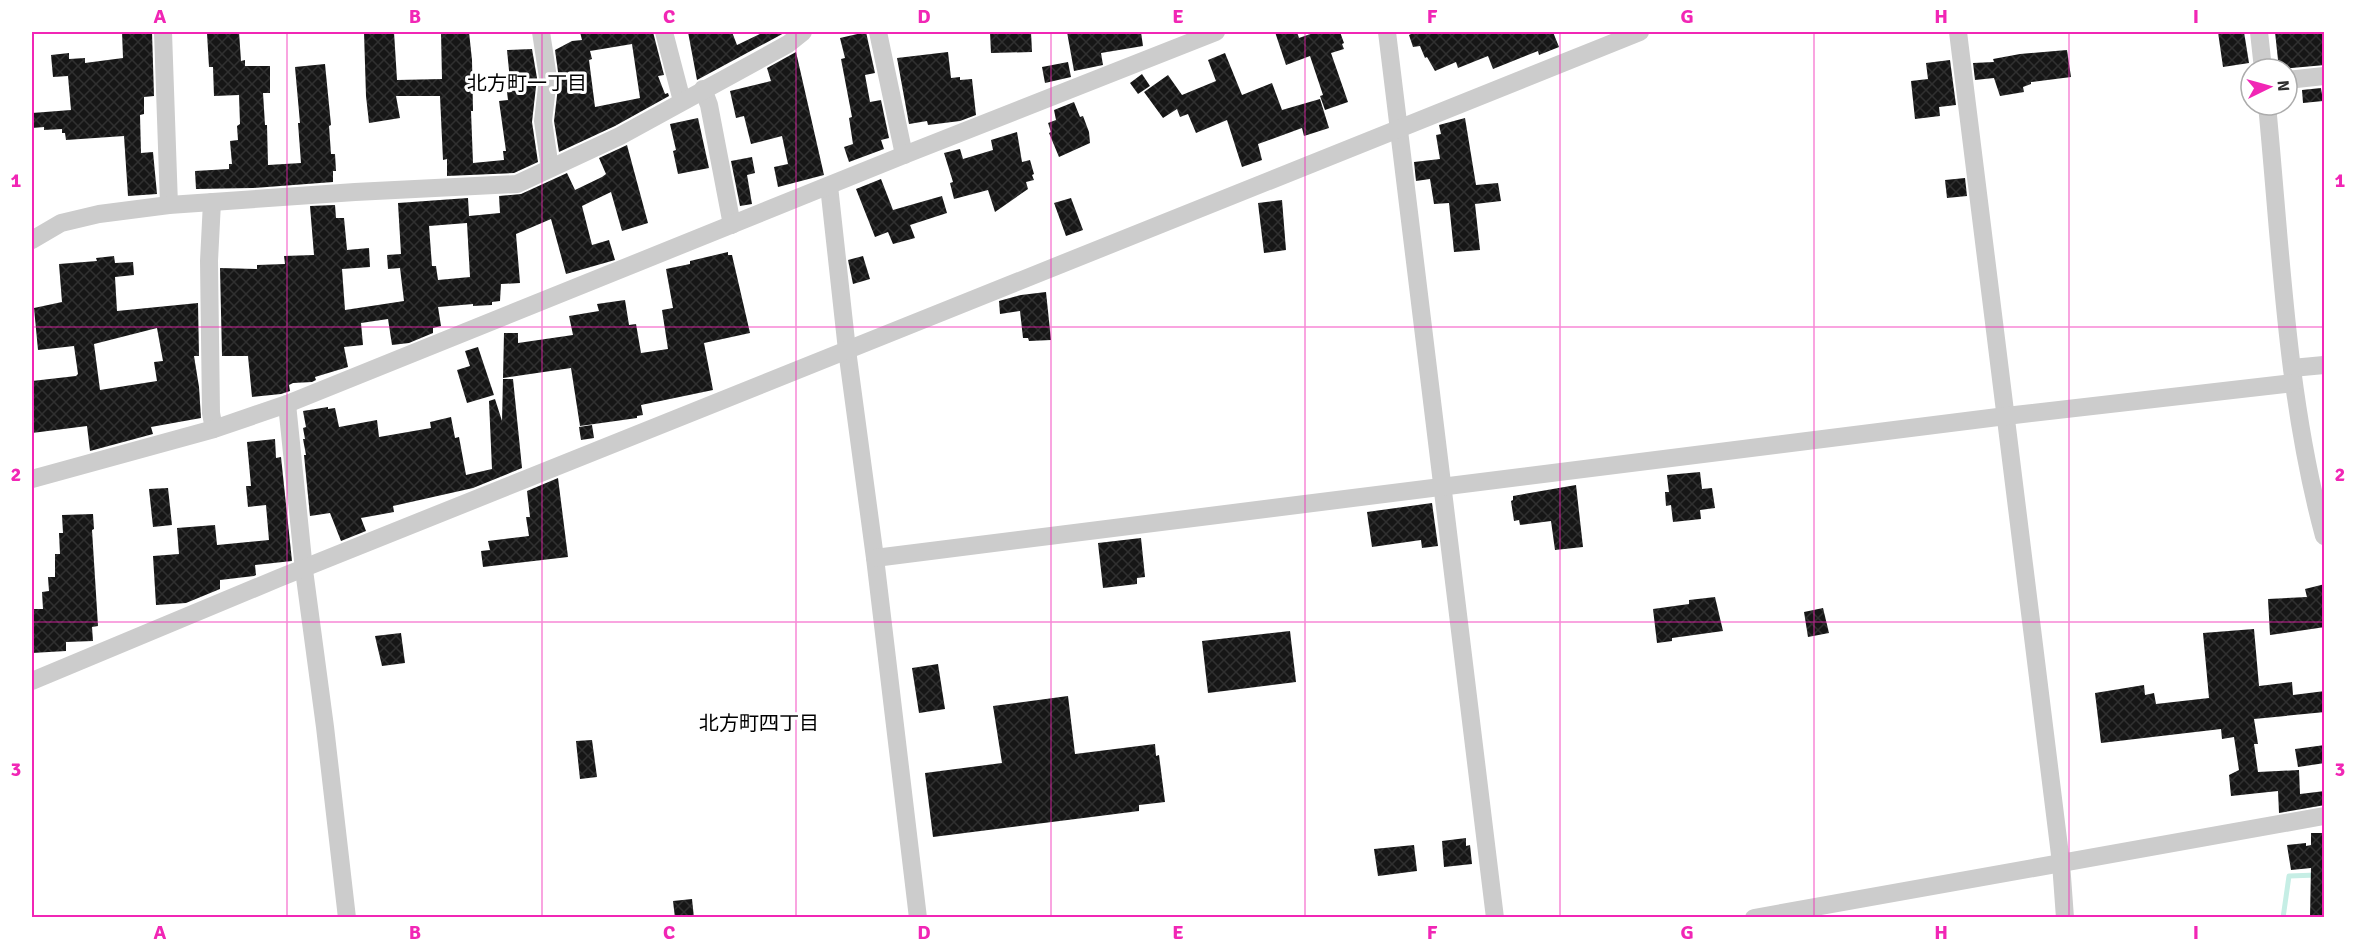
<svg xmlns="http://www.w3.org/2000/svg" width="2356" height="949" font-family="Signika,'Noto Sans JP',sans-serif">
<style>
.lines{fill:none;stroke-linecap:round;stroke-linejoin:round}
.stream{stroke:#c6eee5;stroke-width:5}
.building{fill:url(#building-cross-hatch);fill-rule:evenodd}
.minor{stroke:#ccc;stroke-width:18}
.grid{fill:none;stroke:#f126b5;stroke-width:1.5;stroke-opacity:0.55}
.labels{text-anchor:middle;dominant-baseline:central;stroke-width:6;stroke-linejoin:round;paint-order:stroke}
.neighbourhood-label{font-size:20px;fill:#000;stroke:#fff}
.neatline{fill:none;stroke:#f126b5;stroke-width:2}
.grid-label{font-size:20px;text-anchor:middle;font-weight:bold;fill:#f126b5}
</style>
<defs>
<pattern id="building-cross-hatch" width="8" height="8" patternUnits="userSpaceOnUse" patternTransform="scale(1.5)"><rect width="8" height="8" fill="#161616"/><path d="M0 0l8 8M0 8l8-8" fill="none" stroke="#303030"/></pattern>
</defs>
<rect width="100%" height="100%" fill="#fff"/>
<g class="lines">
<!-- stream -->
<path class="stream" d="M2283 918 2289 876 2317 875"/>
</g>
<!-- building -->
<g class="building">
<path d="M122 32H152L154 96 144 97V114L140 115 141 153 153 152 157 194 128 196 124 136 66 140 65 133H62V129L44 130V127L32 128V113L71 110 68 76 53 77 51 55 69 53V59L85 58V63L123 58Z"/>
<path d="M239 32 241 61 245 60V66H270V93H263L265 125H267L268 165 301 163 298 123H300L295 67 325 64 331 125 329 126 331 154H335L336 171H333V182L253 188 196 189 195 171 229 169V164H232L230 141 238 140 237 126 240 124 239 95 214 96 213 67H209L207 33Z"/>
<path d="M364 32H394L397 80 442 79 441 32H469L472 60 473 111H471L473 163 504 160 503 151H506L499 101 508 100 507 92 511 91 507 50 532 49 537 78 532 122 538 162 514 173 447 176V159L443 160 440 96H396L400 118 369 123 366 96Z"/>
<path d="M580 32H653L664 75 658 76 665 94 668 93 669 96 615 126 559 152 554 121 559 79 555 50 572 41 582 40ZM632 44 640 98 595 107 589 60 592 59 590 51Z"/>
<path d="M688 32H732L737 45 764 32H786L697 80Z"/>
<path d="M866 32 875 73 865 75 870 102 881 100 889 138 881 140 884 149 849 162 844 147 853 144 849 118 852 117 841 59 845 58 840 38Z"/>
<path d="M990 32H1031L1032 52 991 53Z"/>
<path d="M1067 32H1141L1143 46 1101 53 1103 65 1074 71Z"/>
<path d="M1275 32H1297L1299 38 1316 32H1340L1344 43 1342 44 1344 49 1331 53 1348 102 1325 110 1320 96 1323 95 1310 56 1286 65Z"/>
<path d="M1415 32H1553L1559 47 1539 55 1538 51 1493 69 1488 56 1458 68 1456 62 1435 71 1427 57 1425 58 1420 46 1413 47 1409 35Z"/>
<path d="M2218 32H2244L2249 63 2223 67Z"/>
<path d="M2275 32H2325V65L2279 69Z"/>
<path d="M2067 50 2071 77 2031 82V84L2023 87 2024 92 2000 96 1994 78 1975 80 1973 63 1994 62 1993 59 2020 54Z"/>
<path d="M796 52 824 175 778 187 774 167 788 164 782 136 751 144 744 116 736 118 730 91 771 81 767 68Z"/>
<path d="M948 52 951 78 960 77V80L972 79 976 115 960 121 928 125 927 121 909 124 897 58Z"/>
<path d="M1225 53 1242 95 1272 83 1282 110 1320 99 1329 128 1304 136 1302 128 1258 144 1262 160 1242 167 1227 120 1196 133 1188 114 1180 117 1177 109 1163 118 1144 92 1168 75 1182 95 1216 81 1208 60Z"/>
<path d="M1950 60 1956 105 1939 107 1940 116 1915 119 1911 81 1928 79 1926 63Z"/>
<path d="M1068 62 1071 77 1045 83 1042 67Z"/>
<path d="M1142 74 1150 86 1138 94 1130 83Z"/>
<path d="M2321 88 2323 101 2303 103 2302 90Z"/>
<path d="M1074 102 1080 117 1083 116 1089 132 1090 143 1059 157 1049 133 1051 132 1048 123 1056 120 1054 110Z"/>
<path d="M698 118 709 168 678 174 673 151 676 150 670 124Z"/>
<path d="M1465 118 1476 185 1498 183 1501 201 1475 204 1480 250 1454 252 1449 203 1434 204 1430 179 1416 181 1414 162 1440 159 1436 135 1441 134 1439 125Z"/>
<path d="M1017 132 1022 162 1030 160 1034 174 1032 175 1034 180 1026 182 1028 189 995 212 988 190 954 199 950 183 953 182 944 153 960 149 963 159 993 150 991 140Z"/>
<path d="M627 145 648 223 622 231 611 192 582 206 592 245 609 240 615 260 566 274 551 219 516 234 520 283 501 284 500 301 492 302V305L473 306V304L438 307 441 326 433 328V333L409 343 392 345 388 319 361 323 363 345 344 347 348 367 315 377 316 380 312 382 293 383 289 385 290 391 281 394 252 397 248 356H222L220 268 257 269V265L285 264 284 256 314 255 310 206 335 205 336 218H344L347 250 369 248 370 267 342 269 345 310 404 301 400 268 388 269 387 255 401 254 398 203 468 198 469 216 500 213 499 196 521 194 567 173 575 190 602 177 606 174 599 158ZM467 223 470 277 438 280 436 266H432L429 226Z"/>
<path d="M752 157 755 173 747 175 752 204 740 206 731 161Z"/>
<path d="M1965 178 1967 196 1947 198 1945 180Z"/>
<path d="M881 179 893 210 942 196 947 213 910 225 915 238 893 244 888 232 875 237 856 189Z"/>
<path d="M1071 198 1083 230 1066 236 1054 203Z"/>
<path d="M1282 200 1286 250 1264 253 1258 203Z"/>
<path d="M728 252V255H732L750 333 704 343 713 390 641 405 643 415 637 416V418L580 426 571 368 503 378 504 333H518V343L573 335 569 316 599 311 597 304 625 300 629 325 636 324 641 353 668 349 662 310 673 308 666 269 690 264V261Z"/>
<path d="M114 256 115 263 133 262 134 275 115 277 117 311 198 303 199 356H194L199 387 201 418 151 427 153 434 90 451 87 426 32 433V381L76 376 78 374 74 346 38 350 34 308 62 302 59 264 97 261 96 258ZM157 328 163 361 154 362 157 381 100 390 94 344Z"/>
<path d="M863 256 870 279 853 284 848 260Z"/>
<path d="M1046 292 1051 340 1029 341 1028 338H1023L1020 311 1000 314 999 301 1021 295Z"/>
<path d="M478 347 494 395 467 403 457 370 470 366 465 351Z"/>
<path d="M503 379H513L522 468 473 488 393 506 394 512 361 518 366 531 341 541 330 513 310 516 304 455H306L303 439H305L303 428 306 427 303 411 328 407V409L335 408 339 427 377 420 379 437 431 428 430 422 451 417 455 438 459 437 466 475 492 469 489 401 495 399 502 421Z"/>
<path d="M592 425 594 438 581 440 579 427Z"/>
<path d="M275 439 276 458 281 457 292 561 255 565 256 575 254 576 220 580V589L186 603 156 605 153 556 179 554 177 528 215 525 217 545 269 540 266 505 248 507 246 486H251L247 442Z"/>
<path d="M1700 472 1702 489 1712 488 1715 508 1700 510 1701 519 1673 522 1671 505 1666 506 1665 492H1669L1667 475Z"/>
<path d="M558 478 568 557 483 567 481 551 490 550 488 541 529 536 526 517H530L527 491Z"/>
<path d="M1576 485 1583 547 1555 550 1551 521 1520 525 1519 520 1514 521 1511 501 1513 500V496Z"/>
<path d="M168 488 172 525 153 527 149 489Z"/>
<path d="M1432 503 1438 546 1422 548 1421 540 1372 547 1367 512Z"/>
<path d="M93 514 94 529 92 530 98 626 92 627 93 641 66 642V651L32 653V609H43L42 592 49 591 48 577H55V554H60L59 533H63L62 515Z"/>
<path d="M1141 538 1145 577 1137 578V584L1103 588 1098 543Z"/>
<path d="M2325 584V627L2270 635 2268 599 2307 597 2305 589Z"/>
<path d="M1715 597 1723 631 1672 638V641L1657 643 1653 609 1689 604V600Z"/>
<path d="M1823 608 1829 633 1808 637 1804 612Z"/>
<path d="M2254 629 2259 686 2292 682 2293 695 2325 691V712L2254 719 2258 744H2254L2258 772 2299 770 2300 794 2325 791V805L2279 813 2278 791 2231 796 2229 775 2239 770 2234 737 2222 739 2221 729 2101 743 2095 693 2144 685 2145 695 2154 693 2156 704 2209 698 2203 633Z"/>
<path d="M1290 631 1296 682 1208 693 1202 641Z"/>
<path d="M401 633 405 663 382 666 375 636Z"/>
<path d="M938 664 945 709 919 713 912 668Z"/>
<path d="M1068 696 1075 754 1155 744 1156 756 1159 755 1165 802 1139 805V811L933 837 925 773 1002 763 993 706Z"/>
<path d="M592 740 597 777 580 779 576 741Z"/>
<path d="M2325 745V763L2298 767 2295 749Z"/>
<path d="M2311 833H2325V918H2310L2311 868 2291 870 2287 845 2306 843V846L2311 845Z"/>
<path d="M1466 838V846L1470 845 1472 864 1444 867 1442 841Z"/>
<path d="M1414 845 1417 871 1378 876 1374 849Z"/>
<path d="M692 899 694 918H675L673 901Z"/>
</g>
<g class="lines">
<!-- minor -->
<g class="minor">
<path d="M163 32 169 205"/>
<path d="M541 32 548 78 543 121 550 168"/>
<path d="M664 32 682 101"/>
<path d="M878 32 904 155"/>
<path d="M1387 32 1495 918"/>
<path d="M1958 32 2061 863 2065 918"/>
<path d="M2259 32 2263 69"/>
<path d="M2287 80 2324 76"/>
<path d="M703 89 709 105 732 225"/>
<path d="M2267 105C2281 249 2286 396 2324 536"/>
<path d="M829 186 847 350 875 558 918 918"/>
<path d="M212 202 209 261 211 413 214 429"/>
<path d="M32 240 61 223 99 214 169 205 355 192 517 184 620 136 788 44 803 32"/>
<path d="M2292 368 2324 365"/>
<path d="M287 404 304 570 325 727 347 918"/>
<path d="M32 479 214 429 287 404 904 155 1216 32"/>
<path d="M875 558 2006 416 2293 383"/>
<path d="M32 681 279 578 1640 32"/>
<path d="M1754 918 2324 816"/>
</g>
</g>
<!-- grid -->
<path class="grid" d="M287 32V918M542 32V918M796 32V918M1051 32V918M1305 32V918M1560 32V918M1814 32V918M2069 32V918M32 327H2324M32 622H2324"/>
<g class="labels">
<!-- neighbourhood labels -->
<g class="neighbourhood-label">
<text x="527" y="83">北方町一丁目</text>
<text x="759" y="723">北方町四丁目</text>
</g>
</g>
<!-- border -->
<rect width="2356" height="949" fill="none" stroke="#ffffff" stroke-width="66"/>
<!-- north arrow -->
<g transform="translate(2269 87) rotate(85)"><circle r="28" fill="#ffffff" stroke="#acacac" stroke-width="1.5"/>
<path d="M0-4.5L10 22L0 15L-10 22Z" fill="#f126b5"/>
<text y="-9" font-size="16" font-weight="bold" text-anchor="middle" fill="#2f2f2f">N</text>
</g>
<rect x="33" y="33" width="2290" height="883" class="neatline"/>
<g class="grid-label">
<text x="160" y="23">A</text>
<text x="415" y="23">B</text>
<text x="669" y="23">C</text>
<text x="924" y="23">D</text>
<text x="1178" y="23">E</text>
<text x="1432" y="23">F</text>
<text x="1687" y="23">G</text>
<text x="1941" y="23">H</text>
<text x="2196" y="23">I</text>
<text x="16" y="187">1</text>
<text x="2340" y="187">1</text>
<text x="16" y="481">2</text>
<text x="2340" y="481">2</text>
<text x="16" y="776">3</text>
<text x="2340" y="776">3</text>
<text x="160" y="939">A</text>
<text x="415" y="939">B</text>
<text x="669" y="939">C</text>
<text x="924" y="939">D</text>
<text x="1178" y="939">E</text>
<text x="1432" y="939">F</text>
<text x="1687" y="939">G</text>
<text x="1941" y="939">H</text>
<text x="2196" y="939">I</text>
</g>
</svg>
